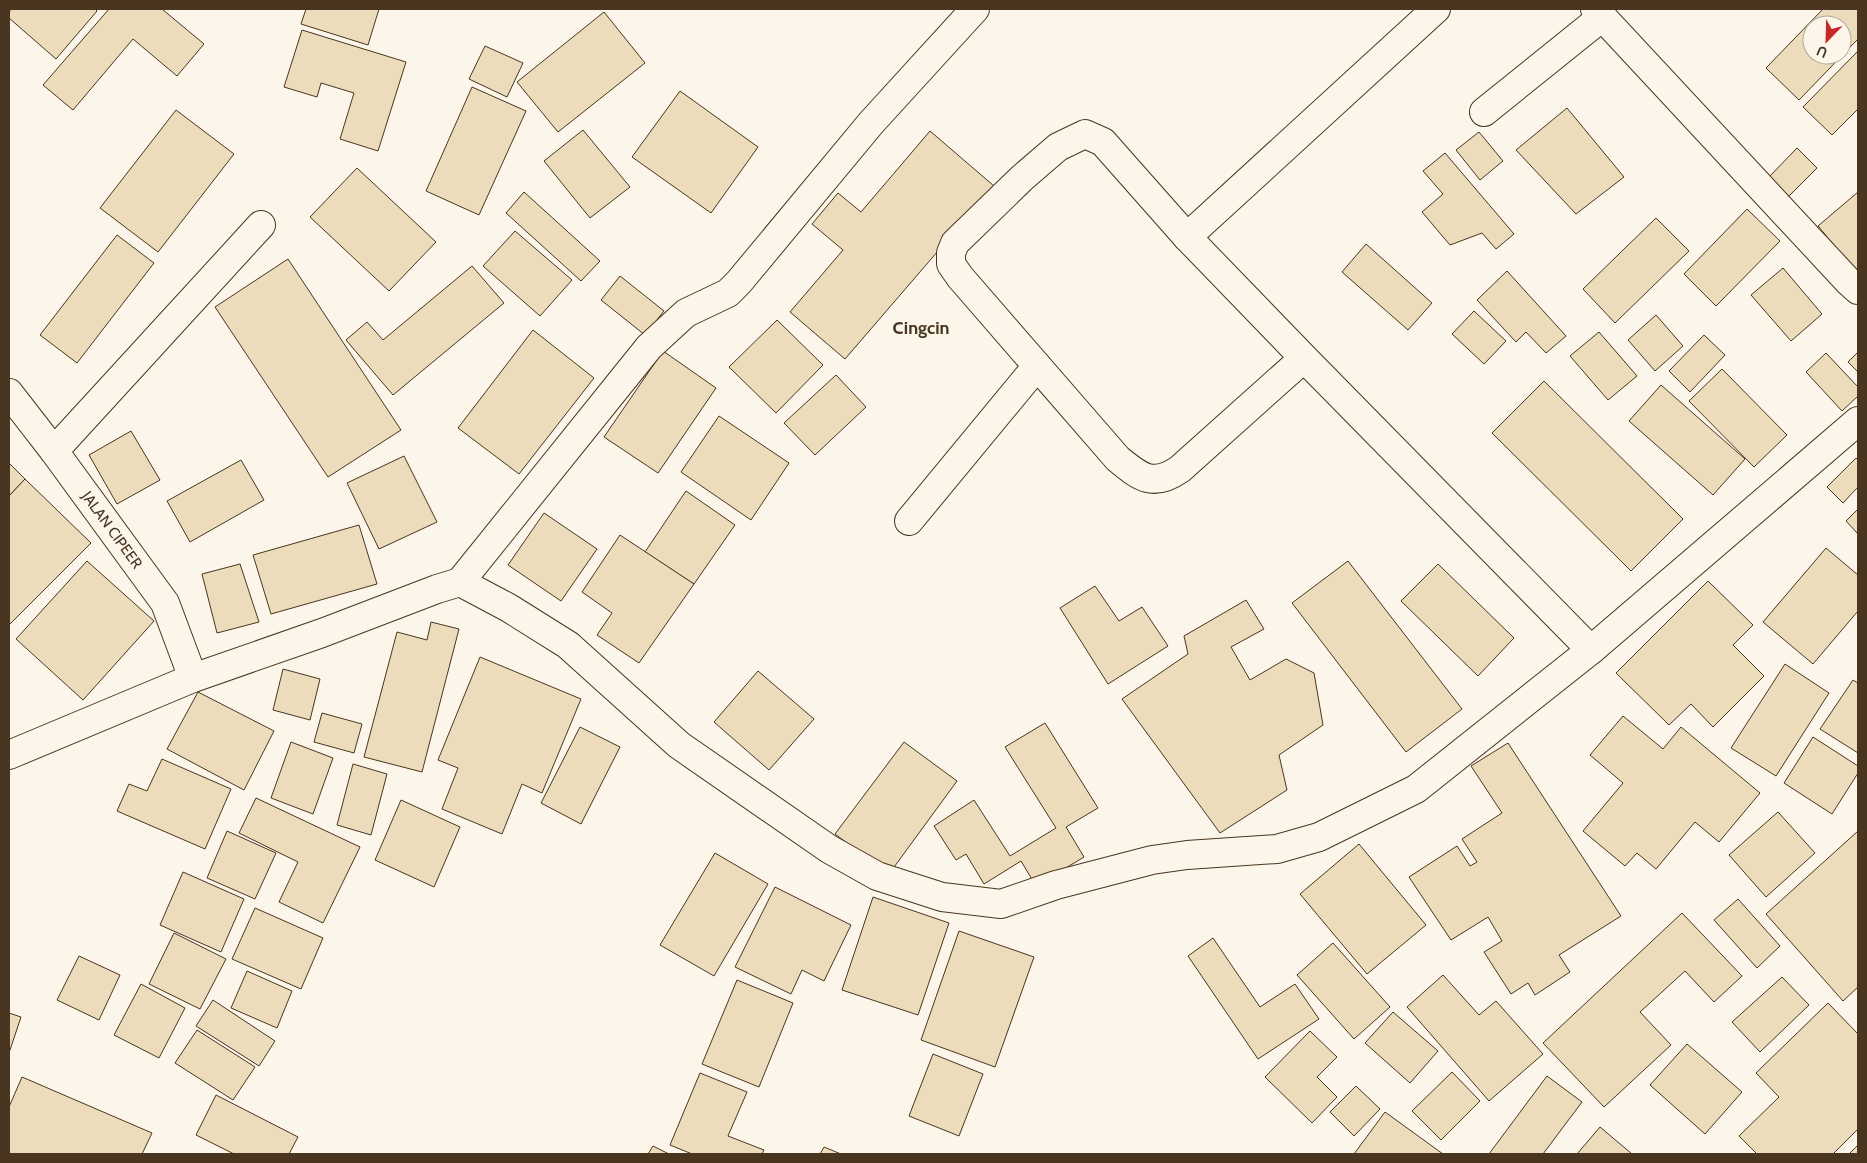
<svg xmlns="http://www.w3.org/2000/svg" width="1867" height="1163" font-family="Cabin,sans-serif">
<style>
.building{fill:#ecdcbc;stroke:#4a3520;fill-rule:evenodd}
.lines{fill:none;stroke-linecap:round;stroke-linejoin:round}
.minor-casing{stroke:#4a3520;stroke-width:30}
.minor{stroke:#fbf6e9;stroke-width:28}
.labels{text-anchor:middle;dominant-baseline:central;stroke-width:4;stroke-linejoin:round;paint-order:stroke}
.street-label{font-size:15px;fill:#4a3520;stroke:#fbf6e9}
.quarter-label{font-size:18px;font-weight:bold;fill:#4a3520;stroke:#fbf6e9}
</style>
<rect width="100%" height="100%" fill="#fbf6e9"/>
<!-- building -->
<g class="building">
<path d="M10 9H95L97 11 56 59 9 18Z"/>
<path d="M109 9H162L204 44 177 76 133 39 73 110 43 85Z"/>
<path d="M306 9H379L368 45 301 24Z"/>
<path d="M1823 9H1858V39L1799 100 1766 68ZM1812 25H1842V55H1812Z"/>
<path d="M604 12 645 63 558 132 517 82Z"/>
<path d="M302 30 406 62 378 151 340 139 354 93 321 83 317 97 284 87Z"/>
<path d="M485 46 523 63 507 97 469 79Z"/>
<path d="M1858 51V109L1832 135 1803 107Z"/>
<path d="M472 87 526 111 479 215 426 191Z"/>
<path d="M680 91 758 147 711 213 632 157Z"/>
<path d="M1567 108 1624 177 1576 214 1516 150Z"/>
<path d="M176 110 234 154 158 252 100 208Z"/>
<path d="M583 130 630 187 590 218 544 161Z"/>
<path d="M930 131 994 186 845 359 790 312 843 250 812 224 838 193 861 212Z"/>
<path d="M1479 132 1503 161 1480 180 1456 150Z"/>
<path d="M1797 148 1817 168 1788 197 1768 178Z"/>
<path d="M1445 153 1514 234 1496 249 1482 233 1450 245 1422 212 1443 194 1423 171Z"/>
<path d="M357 168 436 242 389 291 310 217Z"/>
<path d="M524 192 600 261 581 281 506 213Z"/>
<path d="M1858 192V274L1818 226Z"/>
<path d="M1747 209 1780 241 1716 306 1684 274Z"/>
<path d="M1656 218 1689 251 1615 323 1583 289Z"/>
<path d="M515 231 572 280 540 316 483 266Z"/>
<path d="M117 235 154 263 77 363 40 335Z"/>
<path d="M1366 244 1432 303 1408 330 1342 272Z"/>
<path d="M288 259 401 430 328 477 215 307Z"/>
<path d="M472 266 504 303 393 395 346 340 367 322 383 340Z"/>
<path d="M1783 268 1822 314 1791 341 1751 295Z"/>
<path d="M1507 271 1566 336 1546 353 1526 332 1516 342 1477 300Z"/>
<path d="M620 276 664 311 645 335 601 300Z"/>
<path d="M1474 311 1506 341 1484 364 1452 334Z"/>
<path d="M1656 315 1683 346 1655 371 1628 340Z"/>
<path d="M777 320 823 365 776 413 729 367Z"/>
<path d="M533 330 594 378 519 474 458 428Z"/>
<path d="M1599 332 1637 376 1608 400 1570 356Z"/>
<path d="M1704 335 1725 355 1690 392 1669 371Z"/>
<path d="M663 351 716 388 658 473 604 437Z"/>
<path d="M1858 352V372L1848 362Z"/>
<path d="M1826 353 1858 387V396L1842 411 1806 372Z"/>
<path d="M1722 369 1787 435 1754 467 1689 401Z"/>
<path d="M836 375 866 407 815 455 784 423Z"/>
<path d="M1544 381 1683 519 1631 571 1492 433Z"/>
<path d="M1661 385 1745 459 1713 495 1629 421Z"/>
<path d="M719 416 789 463 751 520 681 472Z"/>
<path d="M131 431 160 480 117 504 89 455Z"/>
<path d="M404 456 437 522 379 549 347 483Z"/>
<path d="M1856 458 1858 460V487L1843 503 1827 487Z"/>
<path d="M241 460 264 500 190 542 167 501Z"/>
<path d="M9 463 25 479 9 496Z"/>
<path d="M25 479 91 543 9 625V496Z"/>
<path d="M686 491 735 525 694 584 645 552Z"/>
<path d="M1858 509V534L1846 521Z"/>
<path d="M544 513 597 549 561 601 508 565Z"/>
<path d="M359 525 377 584 271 614 253 555Z"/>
<path d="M620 535 694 584 639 663 597 635 612 613 582 592Z"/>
<path d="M1826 548 1858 575V611L1813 664 1763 622Z"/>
<path d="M87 561 154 621 83 700 16 639Z"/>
<path d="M1348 561 1462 709 1406 752 1292 603Z"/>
<path d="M240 564 259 622 217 633 202 574Z"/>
<path d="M1438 564 1514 638 1478 676 1401 601Z"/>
<path d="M1708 581 1753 625 1733 645 1764 676 1713 727 1691 704 1669 725 1616 673Z"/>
<path d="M1095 586 1119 621 1142 607 1168 646 1108 684 1060 608Z"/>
<path d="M1246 600 1264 629 1231 647 1250 680 1286 659 1314 673 1323 725 1279 755 1287 790 1220 833 1122 699 1188 654 1184 636Z"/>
<path d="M431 622 459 629 422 772 364 757 397 632 427 640Z"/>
<path d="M480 657 581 699 542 793 522 784 502 834 442 809 458 768 438 760Z"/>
<path d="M1785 664 1829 693 1776 776 1731 748Z"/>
<path d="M283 669 320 679 310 720 273 710Z"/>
<path d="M758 671 814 719 769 770 714 722Z"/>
<path d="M1853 680 1858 683V753L1820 729Z"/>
<path d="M198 692 274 731 244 790 167 749Z"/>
<path d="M322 713 362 724 354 753 314 742Z"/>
<path d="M1623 716 1663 749 1681 727 1760 793 1719 842 1695 822 1656 869 1637 853 1625 866 1583 831 1623 783 1590 755Z"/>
<path d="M1045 723 1098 808 1066 827 1084 857 1036 886 1021 861 984 884 966 854 956 860 934 826 974 800 1010 856 1056 828 1005 747Z"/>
<path d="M580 727 620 747 581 824 541 803Z"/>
<path d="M1813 737 1858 766V773L1832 814 1784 783Z"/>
<path d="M291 742 333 758 313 814 271 798Z"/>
<path d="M904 742 957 781 889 874 835 834Z"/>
<path d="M1508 743 1621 916 1559 955 1570 972 1535 995 1528 983 1511 994 1484 952 1502 941 1488 917 1451 940 1409 877 1457 846 1470 866 1477 862 1462 839 1502 813 1471 766Z"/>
<path d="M162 759 231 789 205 849 117 811 129 784 147 791Z"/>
<path d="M353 764 387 774 371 835 337 825Z"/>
<path d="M256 798 360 847 323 923 279 902 298 862 239 833Z"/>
<path d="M401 800 460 827 434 887 375 860Z"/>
<path d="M1778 812 1815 853 1766 897 1729 855Z"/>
<path d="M227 831 276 853 255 899 207 878Z"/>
<path d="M1858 831V987L1843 1001 1766 914Z"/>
<path d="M1359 844 1426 925 1367 974 1300 894Z"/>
<path d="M715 853 768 884 714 976 660 945Z"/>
<path d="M183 872 244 899 221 952 160 925Z"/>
<path d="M775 887 851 925 824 981 802 970 791 994 735 967Z"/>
<path d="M873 897 949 923 918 1015 842 990Z"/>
<path d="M1738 899 1780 946 1757 968 1714 920Z"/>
<path d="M255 908 323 938 301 989 232 959Z"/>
<path d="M1682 913 1742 976 1714 1002 1685 971 1640 1012 1671 1045 1604 1107 1543 1043Z"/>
<path d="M959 931 1034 957 995 1067 921 1040Z"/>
<path d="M174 933 226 959 200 1009 149 984Z"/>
<path d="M1213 938 1260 1007 1295 984 1319 1019 1258 1059 1188 956Z"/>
<path d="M1333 943 1390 1007 1354 1039 1297 975Z"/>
<path d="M79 956 120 975 99 1020 57 1000Z"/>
<path d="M247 971 292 991 277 1028 231 1008Z"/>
<path d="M1443 975 1479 1015 1496 1001 1543 1054 1489 1101 1407 1007Z"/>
<path d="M1782 977 1809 1005 1760 1052 1732 1022Z"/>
<path d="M737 980 793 1003 759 1087 702 1064Z"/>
<path d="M141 984 185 1008 159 1058 114 1035Z"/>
<path d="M213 1000 275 1041 259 1066 196 1026Z"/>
<path d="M1828 1003 1858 1034V1129L1833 1154H1757L1739 1136 1779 1097 1756 1073Z"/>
<path d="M1393 1012 1438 1051 1410 1083 1365 1043Z"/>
<path d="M9 1013 21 1017 9 1053Z"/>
<path d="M197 1030 255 1067 233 1100 175 1063Z"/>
<path d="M1310 1031 1337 1057 1317 1077 1337 1097 1312 1123 1265 1077Z"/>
<path d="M1687 1044 1742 1092 1705 1134 1650 1085Z"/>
<path d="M933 1054 983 1074 959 1136 909 1116Z"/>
<path d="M1452 1072 1480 1101 1441 1140 1412 1111Z"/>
<path d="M700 1073 747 1092 728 1136 764 1150 762 1154H692L670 1145Z"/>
<path d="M1547 1076 1582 1102 1543 1154H1489Z"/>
<path d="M22 1077 152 1133 142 1154H9V1107Z"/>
<path d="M1356 1086 1380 1109 1354 1136 1330 1112Z"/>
<path d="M216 1095 298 1137 289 1154H234L196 1135Z"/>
<path d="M1385 1112 1443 1154H1354Z"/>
<path d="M1600 1127 1632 1154H1577Z"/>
<path d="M1858 1145V1154H1849Z"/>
<path d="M653 1146 669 1154H648Z"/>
<path d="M824 1147 841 1154H820Z"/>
</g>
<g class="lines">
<!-- minor casing -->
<g class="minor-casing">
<g id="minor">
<path d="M1595 9 1848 281 1858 290"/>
<path d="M1484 112 1602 17"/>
<path d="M1187 237 1436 9"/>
<path d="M1304 358 1180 469C1153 488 1140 477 1118 459L960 277 951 264V253L955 243 1022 178 1058 147 1085 134 1103 142 1187 237 1304 358 1591 650"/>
<path d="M9 393 54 451 165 603 193 678"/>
<path d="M54 451 261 225"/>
<path d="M909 521 1037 366"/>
<path d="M460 582 649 347 686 313 728 293 739 282 871 123 975 9"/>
<path d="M9 755 193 678 322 633 437 589 460 582 509 608 568 645 679 745 829 849 877 876 942 897 1001 904 1056 885 1152 860 1187 855 1277 849 1319 837 1416 789 1591 650 1858 421"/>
</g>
</g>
<!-- minor -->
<use href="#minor" class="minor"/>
</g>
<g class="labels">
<!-- street labels -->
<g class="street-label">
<text transform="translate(112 530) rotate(54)">JALAN CIPEER</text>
</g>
<!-- quarter labels -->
<g class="quarter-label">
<text x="921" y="328">Cingcin</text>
</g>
</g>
<!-- border -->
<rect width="1867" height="1163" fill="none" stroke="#4a3520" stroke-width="20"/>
<!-- north arrow -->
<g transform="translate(1827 40) rotate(203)"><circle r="24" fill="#fbf6e9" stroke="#b4a999"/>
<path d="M0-4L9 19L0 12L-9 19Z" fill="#c62828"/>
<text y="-8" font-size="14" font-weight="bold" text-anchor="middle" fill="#4a3520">U</text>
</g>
</svg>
